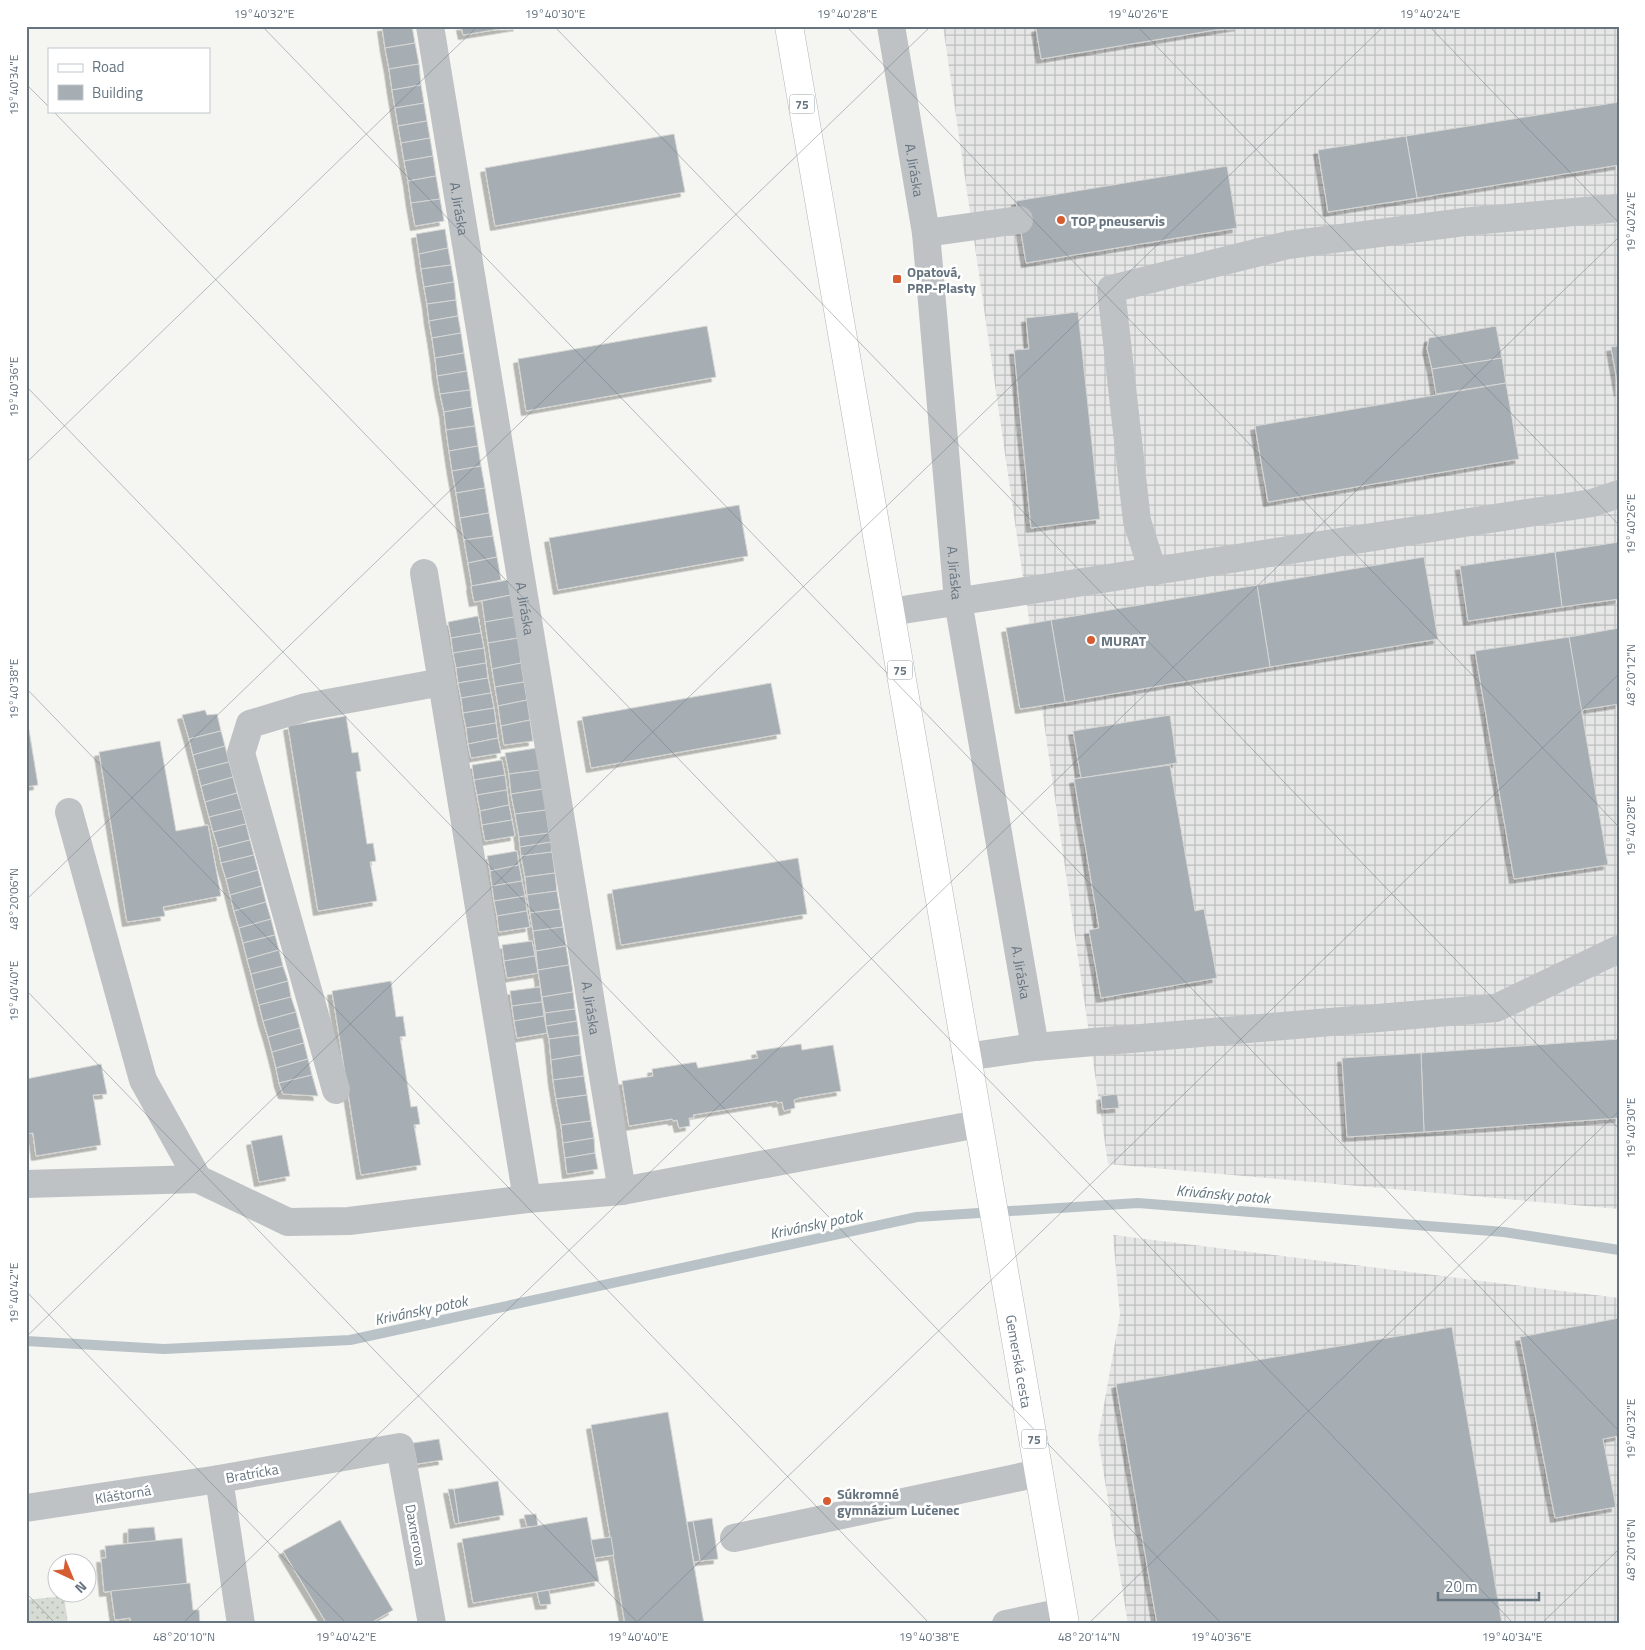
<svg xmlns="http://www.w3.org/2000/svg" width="1645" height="1650" font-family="'Titillium Web',sans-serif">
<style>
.industrial{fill:url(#industrial-grid)}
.garden{fill:url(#garden-dots)}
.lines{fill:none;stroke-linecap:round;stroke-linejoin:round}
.stream{stroke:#b8c2c7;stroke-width:10}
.building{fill:#a7aeb3;stroke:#d6d6d4;filter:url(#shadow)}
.major-casing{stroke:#b2b6b9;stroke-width:29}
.minor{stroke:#bec2c5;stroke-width:28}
.major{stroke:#fff;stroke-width:28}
.ticks{fill:none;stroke:#667480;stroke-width:1;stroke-opacity:0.45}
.poi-dot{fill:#d65c31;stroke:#fff;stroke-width:2}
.labels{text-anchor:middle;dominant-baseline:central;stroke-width:5;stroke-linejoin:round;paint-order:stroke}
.shield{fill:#fff;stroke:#949ea6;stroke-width:1}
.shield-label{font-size:12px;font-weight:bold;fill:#667480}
.street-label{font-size:14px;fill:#667480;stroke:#fff}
.poi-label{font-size:14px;font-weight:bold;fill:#667480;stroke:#fff;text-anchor:start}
.water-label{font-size:15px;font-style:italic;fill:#62757d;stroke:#fff}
.neatline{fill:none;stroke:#667480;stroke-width:2}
.ticks-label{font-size:12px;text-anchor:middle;fill:#667480}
</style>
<defs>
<pattern id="industrial-grid" width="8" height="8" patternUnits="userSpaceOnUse" patternTransform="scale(1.25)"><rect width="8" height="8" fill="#e5e6e5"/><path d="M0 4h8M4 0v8" fill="none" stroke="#bdbfbf"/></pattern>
<pattern id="garden-dots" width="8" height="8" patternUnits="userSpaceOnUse" patternTransform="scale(1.25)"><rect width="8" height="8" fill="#d6dbd3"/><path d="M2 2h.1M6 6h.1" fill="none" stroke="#b1b6b0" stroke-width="1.8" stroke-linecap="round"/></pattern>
<filter id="shadow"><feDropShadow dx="-4.5" dy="4.5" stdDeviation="0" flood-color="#0004"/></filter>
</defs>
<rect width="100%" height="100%" fill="#f5f5f1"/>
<!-- industrial -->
<g class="industrial">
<path d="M943 26H1619V1209L1108 1164Z"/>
<path d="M1113 1235 1619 1298V1624H1128L1098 1438 1120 1315Z"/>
</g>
<!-- garden -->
<path class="garden" d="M64 1596 68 1624H26V1600Z"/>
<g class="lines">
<!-- stream -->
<path class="stream" d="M26 1341 164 1349 350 1340 917 1217 1138 1203 1504 1232 1619 1250"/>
</g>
<!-- building -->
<g class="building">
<path d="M412 26 415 43 385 48 382 27Z"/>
<path d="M461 26H518L463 35Z"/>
<path d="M1045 26H1239L1041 59 1036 28Z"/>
<path d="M415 43 419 64 389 69 385 48Z"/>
<path d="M419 64 421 85 392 90 389 69Z"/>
<path d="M421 85 424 103 395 108 392 90Z"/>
<path d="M1619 102V165L1417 198 1406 136Z"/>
<path d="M424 103 427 121 398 126 395 108Z"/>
<path d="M427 121 430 138 401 143 398 126Z"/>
<path d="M674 134 685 192 495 226 485 168Z"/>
<path d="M1406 136 1417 198 1328 212 1318 150Z"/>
<path d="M430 138 433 156 404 161 401 143Z"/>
<path d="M433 156 436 176 408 181 404 161Z"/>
<path d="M1227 166 1237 228 1026 263 1016 201Z"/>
<path d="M436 176 440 199 411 203 408 181Z"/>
<path d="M440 199 444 221 415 226 411 203Z"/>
<path d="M445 229 448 248 419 254 416 234Z"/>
<path d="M448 248 451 265 421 269 419 254Z"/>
<path d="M451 265 454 282 424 287 421 269Z"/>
<path d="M454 282 456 300 427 304 424 287Z"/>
<path d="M456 300 458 316 429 321 427 304Z"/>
<path d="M1078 312 1100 519 1031 528 1014 350 1029 349 1026 318Z"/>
<path d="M458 316 461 333 432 338 429 321Z"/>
<path d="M707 326 716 377 526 411 518 359Z"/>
<path d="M1496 326 1502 358 1432 369 1427 348 1429 338Z"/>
<path d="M461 333 464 353 435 358 432 338Z"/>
<path d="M1619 346V392L1611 347Z"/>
<path d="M464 353 467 371 437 376 435 358Z"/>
<path d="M1502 358 1506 383 1436 394 1432 369Z"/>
<path d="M467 371 470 390 440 394 437 376Z"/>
<path d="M1506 383 1519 459 1268 502 1255 426Z"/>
<path d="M470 390 472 407 444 412 440 394Z"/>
<path d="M472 407 475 426 446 430 444 412Z"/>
<path d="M475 426 478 446 449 451 446 430Z"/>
<path d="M478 446 481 466 452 471 449 451Z"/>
<path d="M481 466 485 488 456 493 452 471Z"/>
<path d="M485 488 489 513 460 518 456 493Z"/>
<path d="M739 505 748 556 558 590 549 538Z"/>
<path d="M489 513 493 536 464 540 460 518Z"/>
<path d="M493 536 497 557 468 563 464 540Z"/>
<path d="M1619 542V599L1562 607 1555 552Z"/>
<path d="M1555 552 1562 607 1468 621 1460 566Z"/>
<path d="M497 557 501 580 472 586 468 563Z"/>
<path d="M1424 557 1438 639 1270 667 1257 585Z"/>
<path d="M508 580 511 595 474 602 471 586Z"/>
<path d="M1257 585 1270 667 1065 702 1051 620Z"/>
<path d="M511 595 514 617 485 622 482 601Z"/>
<path d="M478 616 481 633 451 638 448 622Z"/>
<path d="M514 617 518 638 488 643 485 622Z"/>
<path d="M1051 620 1065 702 1020 709 1006 628Z"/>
<path d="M1619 628V704L1581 710 1569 637Z"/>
<path d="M481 633 484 648 453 653 451 638Z"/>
<path d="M1569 637 1608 865 1514 879 1475 651Z"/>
<path d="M518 638 521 663 492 669 488 643Z"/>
<path d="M484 648 486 663 456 668 453 653Z"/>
<path d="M486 663 488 678 458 683 456 668Z"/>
<path d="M521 663 524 682 495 687 492 669Z"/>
<path d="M488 678 491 693 461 698 458 683Z"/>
<path d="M524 682 527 700 498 706 495 687Z"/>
<path d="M771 683 781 734 591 768 582 717Z"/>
<path d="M491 693 494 708 463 713 461 698Z"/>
<path d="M527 700 530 720 501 726 498 706Z"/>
<path d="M494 708 496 723 466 728 463 713Z"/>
<path d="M205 710 207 715 217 714 221 731 189 739 182 715Z"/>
<path d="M1170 715 1177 763 1081 778 1073 731Z"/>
<path d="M346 716 352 753 358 752 361 771 356 772 367 844 373 843 376 861 370 862 377 901 318 911 288 726Z"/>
<path d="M530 720 533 741 504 745 501 726Z"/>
<path d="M496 723 498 738 468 744 466 728Z"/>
<path d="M29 730 38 785 26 787V731Z"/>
<path d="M221 731 225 746 193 755 189 739Z"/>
<path d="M498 738 501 753 471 758 468 744Z"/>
<path d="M160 741 176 831 208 825 221 896 163 907 165 916 127 922 99 752Z"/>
<path d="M225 746 229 762 197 770 193 755Z"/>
<path d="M537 748 540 770 509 774 505 753Z"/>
<path d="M502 760 505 775 474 780 472 765Z"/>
<path d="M229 762 233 777 201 786 197 770Z"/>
<path d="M1170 765 1195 911 1204 909 1217 978 1101 998 1089 930 1099 928 1074 779Z"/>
<path d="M540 770 543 789 511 794 509 774Z"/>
<path d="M505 775 507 790 477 795 474 780Z"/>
<path d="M233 777 237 793 205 802 201 786Z"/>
<path d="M543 789 546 810 515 814 511 794Z"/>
<path d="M507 790 509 805 480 811 477 795Z"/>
<path d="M237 793 242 809 209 817 205 802Z"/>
<path d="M509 805 512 820 482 825 480 811Z"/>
<path d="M242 809 246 824 213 832 209 817Z"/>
<path d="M546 810 549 833 519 837 515 814Z"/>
<path d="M512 820 515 836 485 841 482 825Z"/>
<path d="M246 824 250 840 218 848 213 832Z"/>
<path d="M549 833 551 842 520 847 519 837Z"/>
<path d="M250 840 254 855 221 863 218 848Z"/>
<path d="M551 842 552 852 521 856 520 847Z"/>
<path d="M517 851 519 865 490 871 487 856Z"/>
<path d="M552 852 555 873 525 877 521 856Z"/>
<path d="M254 855 258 870 226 879 221 863Z"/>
<path d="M798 858 807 914 621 945 612 890Z"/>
<path d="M519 865 522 881 492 886 490 871Z"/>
<path d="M258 870 262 886 230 895 226 879Z"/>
<path d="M555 873 557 891 527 895 525 877Z"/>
<path d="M522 881 525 896 494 901 492 886Z"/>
<path d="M262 886 266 902 234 911 230 895Z"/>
<path d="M557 891 560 909 530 913 527 895Z"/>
<path d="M525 896 527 911 497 916 494 901Z"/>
<path d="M266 902 271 919 239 928 234 911Z"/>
<path d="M560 909 563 927 533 931 530 913Z"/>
<path d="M527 911 530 927 499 932 497 916Z"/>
<path d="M271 919 275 935 243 943 239 928Z"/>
<path d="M563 927 566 946 536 951 533 931Z"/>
<path d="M275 935 279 950 247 959 243 943Z"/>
<path d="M532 941 535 956 504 961 502 945Z"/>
<path d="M566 946 569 965 538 970 536 951Z"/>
<path d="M279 950 283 966 251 974 247 959Z"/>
<path d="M535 956 538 973 507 978 504 961Z"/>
<path d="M569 965 573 992 542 997 538 970Z"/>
<path d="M283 966 288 981 255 990 251 974Z"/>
<path d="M288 981 291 997 259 1005 255 990Z"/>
<path d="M391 981 396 1017 403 1016 406 1036 400 1037 411 1107 417 1106 420 1124 414 1125 421 1165 361 1175 332 991Z"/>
<path d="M540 987 542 1002 512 1006 510 991Z"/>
<path d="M573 992 575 1009 545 1013 542 997Z"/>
<path d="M291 997 296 1012 263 1021 259 1005Z"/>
<path d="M542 1002 544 1016 514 1021 512 1006Z"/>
<path d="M575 1009 577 1021 546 1026 545 1013Z"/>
<path d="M296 1012 300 1028 268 1037 263 1021Z"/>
<path d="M544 1016 547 1033 517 1038 514 1021Z"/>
<path d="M577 1021 579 1035 549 1039 546 1026Z"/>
<path d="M300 1028 304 1043 272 1052 268 1037Z"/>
<path d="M579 1035 581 1055 551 1060 549 1039Z"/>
<path d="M1619 1039V1118L1424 1132 1421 1053Z"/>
<path d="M304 1043 308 1059 276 1068 272 1052Z"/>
<path d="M801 1044 802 1050 833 1045 841 1091 799 1098 794 1100 795 1108 784 1111 782 1102 777 1103V1101L693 1115 694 1118H689L690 1126 679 1128 677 1120 673 1121 672 1119 629 1126 622 1081 653 1076 652 1069 696 1062 698 1068 758 1058 756 1051Z"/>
<path d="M1421 1053 1424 1132 1347 1137 1342 1058Z"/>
<path d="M581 1055 584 1076 553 1080 551 1060Z"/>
<path d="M308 1059 312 1075 279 1083 276 1068Z"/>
<path d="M101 1064 107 1094 93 1095 101 1145 36 1156 33 1133 26 1134V1079Z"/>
<path d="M312 1075 318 1096 283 1094 279 1083Z"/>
<path d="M584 1076 587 1095 556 1099 553 1080Z"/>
<path d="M1117 1094 1119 1108 1102 1109 1101 1096Z"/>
<path d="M587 1095 591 1121 561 1125 556 1099Z"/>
<path d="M591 1121 594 1138 563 1143 561 1125Z"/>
<path d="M282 1135 290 1176 259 1182 251 1141Z"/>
<path d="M594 1138 595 1153 565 1158 563 1143Z"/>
<path d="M595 1153 598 1169 567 1174 565 1158Z"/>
<path d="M1619 1318V1436L1603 1439 1616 1507 1555 1518 1520 1337Z"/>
<path d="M1452 1327 1502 1624H1157L1116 1384Z"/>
<path d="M668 1412 704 1624H625L591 1425Z"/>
<path d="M439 1439 443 1460 417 1464 413 1443Z"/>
<path d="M498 1481 504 1515 459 1523 454 1489Z"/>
<path d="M448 1489H454L459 1523 455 1524Z"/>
<path d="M536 1514 538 1526 527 1527 524 1515Z"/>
<path d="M587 1517 599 1581 473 1603 462 1539Z"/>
<path d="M712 1518 718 1559 700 1561 693 1521Z"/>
<path d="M340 1520 393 1610 369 1624H327L283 1551Z"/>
<path d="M693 1521 700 1561 694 1562 687 1522Z"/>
<path d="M154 1527 156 1541 128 1543V1529Z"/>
<path d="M611 1537 614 1555 595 1558 591 1540Z"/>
<path d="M182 1538 187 1584 104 1592 101 1558H106L105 1546Z"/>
<path d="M190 1583 193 1610H199L200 1624H131L130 1618 115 1620 111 1591Z"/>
<path d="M549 1590 551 1604 540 1605 537 1592Z"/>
</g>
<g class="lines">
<!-- major casing -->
<g class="major-casing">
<g id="major">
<path id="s3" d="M789 26 1065 1624"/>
</g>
</g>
<!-- minor -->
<g class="minor">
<path id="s1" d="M430 26 622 1191"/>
<path id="s2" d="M891 26 926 233 958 601 1035 1047 966 1057"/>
<path d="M926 233 1019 220"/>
<path d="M1153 572 1137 521 1111 289 1288 245 1472 221 1619 208"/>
<path d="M424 573 527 1199"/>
<path d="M890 612 1592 503 1619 494"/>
<path d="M69 812 143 1080 198 1179 288 1222 349 1221 527 1199 622 1191 978 1124"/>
<path d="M1035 1047 1496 1008 1619 949"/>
<path d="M336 1090 241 753 250 724 306 707 442 682"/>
<path d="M26 1184 198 1179"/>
<path d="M26 1508 219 1479"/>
<path d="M734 1538 1039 1473"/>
<path d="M241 1624 219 1479 400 1447 432 1624"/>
<path d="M1006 1624 1063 1612"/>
</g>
<!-- major -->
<use href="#major" class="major"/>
</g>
<!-- ticks -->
<path class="ticks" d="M262 26 1619 1431M554 26 1619 1129M846 26 1619 827M1137 26 1619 525M1429 26 1619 223M26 84 49 107M53 111 1514 1624M26 386 1222 1624M26 463 478 26M26 688 930 1624M26 900 931 26M26 990 639 1624M26 1291 347 1624M26 1337 1384 26M26 1593 56 1624M182 1624 1619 237M635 1624 1619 674M1088 1624 1619 1111M1541 1624 1619 1549"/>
<!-- markers -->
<g class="poi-dot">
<circle cx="1061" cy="220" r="5"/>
<rect x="892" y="274" width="10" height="10" rx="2.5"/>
<circle cx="1091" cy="640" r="5"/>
<circle cx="827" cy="1501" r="5"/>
</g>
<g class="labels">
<!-- shield labels -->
<g class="shield">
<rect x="789.5" y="94.5" width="25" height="19" rx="4"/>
<rect x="887.5" y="660.5" width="25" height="19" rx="4"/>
<rect x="1021.5" y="1429.5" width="25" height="19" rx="4"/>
</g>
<g class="shield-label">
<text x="802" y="104">75</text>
<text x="900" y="670">75</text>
<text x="1034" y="1439">75</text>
</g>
<!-- street labels -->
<g class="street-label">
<text stroke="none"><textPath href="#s2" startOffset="146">A. Jiráska</textPath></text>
<text stroke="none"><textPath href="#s1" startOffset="185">A. Jiráska</textPath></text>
<text stroke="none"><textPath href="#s2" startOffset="551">A. Jiráska</textPath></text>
<text stroke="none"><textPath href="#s1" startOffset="590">A. Jiráska</textPath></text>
<text stroke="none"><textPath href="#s2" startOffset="956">A. Jiráska</textPath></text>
<text stroke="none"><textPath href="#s1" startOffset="995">A. Jiráska</textPath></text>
<text stroke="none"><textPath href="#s3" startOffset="1355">Gemerská cesta</textPath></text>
<text transform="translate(252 1473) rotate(-10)">Bratrícka</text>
<text transform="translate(123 1494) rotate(-9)">Kláštorná</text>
<text transform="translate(416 1535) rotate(80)">Daxnerova</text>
</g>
<!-- poi labels -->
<g class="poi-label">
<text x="1071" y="220">TOP pneuservis</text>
<text x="907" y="271">Opatová,<tspan x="907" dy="16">PRP-Plasty</tspan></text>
<text x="1101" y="640">MURAT</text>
<text x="837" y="1493">Súkromné<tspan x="837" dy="16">gymnázium Lučenec</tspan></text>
</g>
<!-- water labels -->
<g class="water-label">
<text transform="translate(1223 1194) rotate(5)">Krivánsky potok</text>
<text transform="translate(816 1224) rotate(-12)">Krivánsky potok</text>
<text transform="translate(421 1310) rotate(-12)">Krivánsky potok</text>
</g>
</g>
<!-- border -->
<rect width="1645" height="1650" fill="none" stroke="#ffffff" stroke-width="55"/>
<!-- legend -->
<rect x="48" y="48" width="162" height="65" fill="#ffffff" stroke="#c2c7cc"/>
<rect x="58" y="64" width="25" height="8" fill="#ffffff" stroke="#c2c7cc"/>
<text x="92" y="72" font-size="15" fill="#667480">Road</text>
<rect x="58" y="85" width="25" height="15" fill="#a7aeb3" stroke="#c2c7cc"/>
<text x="92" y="98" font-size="15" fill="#667480">Building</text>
<!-- north arrow -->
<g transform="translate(72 1578) rotate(136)"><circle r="24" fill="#ffffff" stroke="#c2c7cc"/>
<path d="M0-4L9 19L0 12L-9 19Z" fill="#d65c31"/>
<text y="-8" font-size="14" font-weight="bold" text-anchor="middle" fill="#667480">N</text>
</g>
<!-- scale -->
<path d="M1438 1592v8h101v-8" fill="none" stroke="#667480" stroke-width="2.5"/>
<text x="1445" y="1592" font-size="15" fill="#667480" stroke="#ffffff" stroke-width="4" paint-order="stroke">20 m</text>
<rect x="28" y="28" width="1590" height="1594" class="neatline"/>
<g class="ticks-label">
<text x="264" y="18">19°40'32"E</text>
<text x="555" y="18">19°40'30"E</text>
<text x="847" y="18">19°40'28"E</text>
<text x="1138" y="18">19°40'26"E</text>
<text x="1430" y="18">19°40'24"E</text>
<text transform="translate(14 85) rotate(-90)" y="4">19°40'34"E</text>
<text transform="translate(1631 222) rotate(-90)" y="4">19°40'24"E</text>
<text transform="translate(14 387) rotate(-90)" y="4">19°40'36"E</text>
<text transform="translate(1631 524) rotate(-90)" y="4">19°40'26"E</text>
<text transform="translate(1631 675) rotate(-90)" y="4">48°20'12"N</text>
<text transform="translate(14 689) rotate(-90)" y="4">19°40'38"E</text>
<text transform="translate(1631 826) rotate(-90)" y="4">19°40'28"E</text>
<text transform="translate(14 899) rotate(-90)" y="4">48°20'06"N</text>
<text transform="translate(14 991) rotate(-90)" y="4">19°40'40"E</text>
<text transform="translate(1631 1128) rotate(-90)" y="4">19°40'30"E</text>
<text transform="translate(14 1293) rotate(-90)" y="4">19°40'42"E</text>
<text transform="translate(1631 1429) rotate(-90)" y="4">19°40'32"E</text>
<text transform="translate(1631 1550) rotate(-90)" y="4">48°20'16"N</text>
<text x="184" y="1641">48°20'10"N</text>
<text x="346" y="1641">19°40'42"E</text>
<text x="638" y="1641">19°40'40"E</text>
<text x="929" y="1641">19°40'38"E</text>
<text x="1089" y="1641">48°20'14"N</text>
<text x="1221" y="1641">19°40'36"E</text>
<text x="1512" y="1641">19°40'34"E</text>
</g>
</svg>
